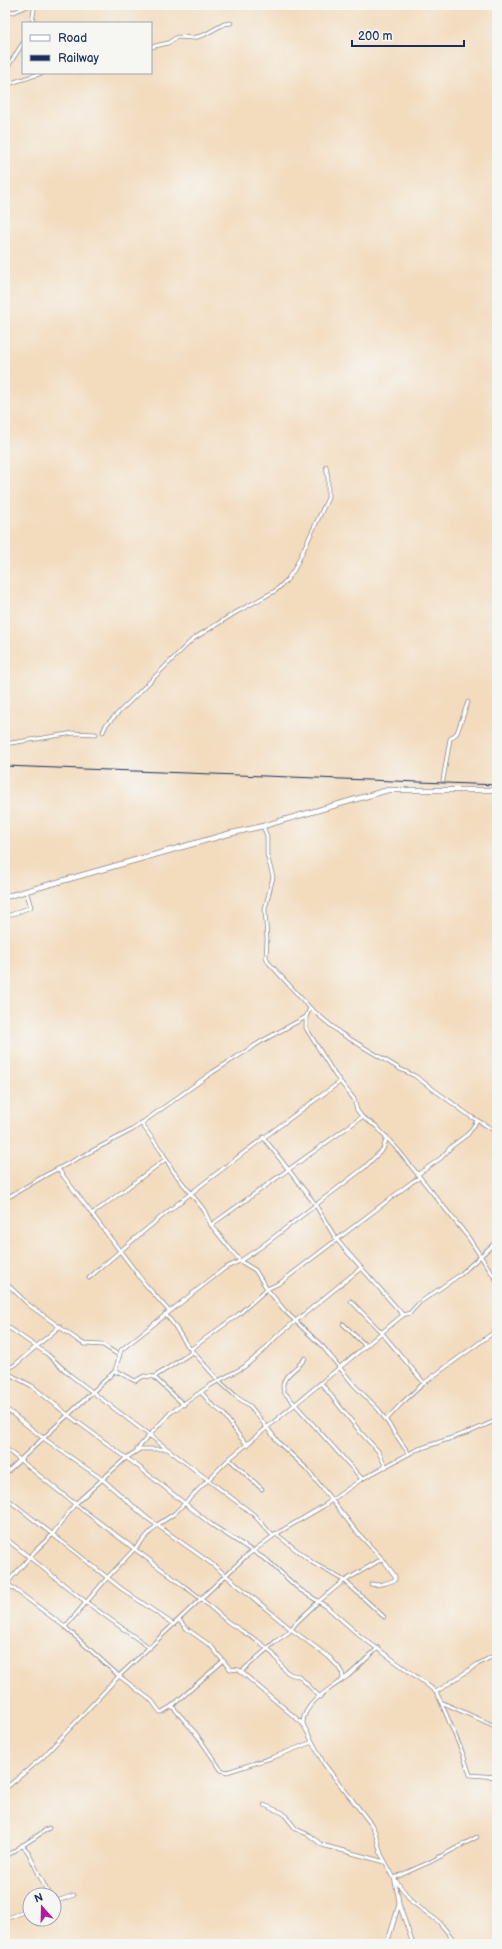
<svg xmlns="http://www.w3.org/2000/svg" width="502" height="1949" font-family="'Balsamiq Sans',sans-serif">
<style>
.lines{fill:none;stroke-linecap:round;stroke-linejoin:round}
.street-casing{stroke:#87858e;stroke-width:4.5}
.secondary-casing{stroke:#87858e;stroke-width:6}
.street{stroke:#fff;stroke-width:3}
.secondary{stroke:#fff;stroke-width:4.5}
.rail{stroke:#1b2f5e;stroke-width:1}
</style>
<rect width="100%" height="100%" fill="#f6f6f2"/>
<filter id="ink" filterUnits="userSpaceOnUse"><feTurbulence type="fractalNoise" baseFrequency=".025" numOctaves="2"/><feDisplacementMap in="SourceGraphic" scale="8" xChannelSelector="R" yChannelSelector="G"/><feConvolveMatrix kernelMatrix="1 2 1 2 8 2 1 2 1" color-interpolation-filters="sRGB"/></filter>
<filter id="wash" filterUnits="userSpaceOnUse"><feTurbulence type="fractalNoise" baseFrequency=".012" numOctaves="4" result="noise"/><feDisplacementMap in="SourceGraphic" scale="16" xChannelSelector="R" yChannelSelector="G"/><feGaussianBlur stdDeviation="0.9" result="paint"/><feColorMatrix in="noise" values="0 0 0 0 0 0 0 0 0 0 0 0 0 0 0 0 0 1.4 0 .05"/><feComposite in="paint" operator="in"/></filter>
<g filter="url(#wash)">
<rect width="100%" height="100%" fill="#f3dbbe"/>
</g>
<g filter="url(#ink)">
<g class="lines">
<!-- street casing -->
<g class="street-casing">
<g id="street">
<path d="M5 11 14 12 30 5"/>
<path d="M32 23 34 9 37 5"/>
<path d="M151 47 168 43 177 37 193 38 204 35 224 24 231 23"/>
<path d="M5 71 23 43"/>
<path d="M5 85 42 73"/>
<path d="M103 732 106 725 193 639 235 613 275 591 286 581 294 570 328 498V478L326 466"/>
<path d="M5 744 74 733 96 734"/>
<path d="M443 780 450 739 457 733 468 702"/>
<path d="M263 826 267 836V855L273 877 265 909 267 939 266 957 269 963 310 1008 340 1033 400 1069 415 1076 470 1116 497 1132"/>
<path d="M5 917 31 907 26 891"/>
<path d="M310 1008 306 1017V1028L335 1075 354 1099 357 1110 362 1117 376 1126 398 1150 468 1237 497 1281"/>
<path d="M141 1123 162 1152 173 1171 204 1210 211 1225 240 1261 255 1270 267 1289 280 1283 412 1182 419 1178"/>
<path d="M263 1137 315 1204 336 1239 403 1315 410 1313 419 1303 461 1274 497 1241"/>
<path d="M58 1169 145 1284 169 1311"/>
<path d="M417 1175 441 1158 452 1146 468 1134 477 1121"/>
<path d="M5 1199 46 1175 132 1130 213 1072 262 1041 306 1017"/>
<path d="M92 1214 166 1159"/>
<path d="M211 1225 362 1117"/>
<path d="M89 1278C168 1208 254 1144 340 1082"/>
<path d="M5 1282 29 1305 79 1341 84 1344 103 1345 120 1356"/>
<path d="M351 1301 382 1333 424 1383"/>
<path d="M165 1314 172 1322 187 1345 219 1381 238 1398 250 1406 279 1443 307 1469 357 1532 384 1561 395 1576V1580C387 1583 379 1586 371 1584"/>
<path d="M343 1324 366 1346"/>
<path d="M5 1325 47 1354 70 1375 207 1479"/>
<path d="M305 1358C298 1370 278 1376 284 1392L362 1479"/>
<path d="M5 1366 11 1375 32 1386 68 1415 139 1467 212 1525 268 1561 299 1589 327 1607 360 1636 425 1683 436 1692 441 1702 463 1754 470 1775 497 1777"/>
<path d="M5 1371 16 1364 60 1326"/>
<path d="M115 1372 121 1373 135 1381 144 1376 154 1377 184 1405"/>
<path d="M154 1377 191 1353V1349L239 1314 267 1289 285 1311 323 1347 354 1385 379 1410 409 1454"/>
<path d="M321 1383 361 1433 378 1451 386 1467"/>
<path d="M201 1392 212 1405 223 1413 240 1437 248 1445"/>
<path d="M5 1408 43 1438 102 1479 147 1518 212 1564 292 1630 329 1657 342 1671 343 1679"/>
<path d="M386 1420 402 1403 424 1383 497 1330"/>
<path d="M5 1448 75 1504 185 1587C201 1597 213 1610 228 1622 242 1632 262 1641 273 1654 283 1665 283 1675 299 1676L320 1697"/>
<path d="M137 1449 170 1413 211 1385 244 1367 263 1351 276 1337 361 1268"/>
<path d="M229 1459 262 1489"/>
<path d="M5 1474 115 1371 121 1350 225 1268 240 1261 261 1247 365 1167 383 1149 387 1137"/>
<path d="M208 1480 253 1514 273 1536"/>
<path d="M5 1497 122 1589 173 1624"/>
<path d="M276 1534 313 1563 345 1581 384 1617"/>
<path d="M5 1538 86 1602 150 1648"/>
<path d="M5 1582 65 1627 119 1676 152 1701 160 1712H162L172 1706 223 1661"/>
<path d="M7 1583 36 1550 52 1535 75 1504 126 1458 140 1449H166"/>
<path d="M179 1620 187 1629 211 1646 230 1669 239 1670 303 1724"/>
<path d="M65 1627 108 1577 157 1525 174 1514 229 1459 403 1315"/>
<path d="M378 1648C368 1657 358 1667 348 1676 333 1687 302 1703 303 1724L324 1764 371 1824 375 1832 381 1854 394 1878 398 1896 399 1904 387 1944"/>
<path d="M241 1672 276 1641 288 1633 296 1623 318 1602 341 1583 382 1559"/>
<path d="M436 1692 478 1664 497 1654"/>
<path d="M441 1702 497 1727"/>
<path d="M172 1706 197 1735 221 1770 227 1772 274 1757 312 1742"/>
<path d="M5 1789 43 1757 119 1676 245 1557 276 1534 322 1507 362 1479 416 1450 472 1431 497 1420"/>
<path d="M264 1805 283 1813 296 1829 309 1835 322 1845 385 1862"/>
<path d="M22 1845 28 1852 49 1895"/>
<path d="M5 1857 49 1828"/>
<path d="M54 1902 74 1895"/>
<path d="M399 1904 413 1944"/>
<path d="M5 1919 30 1910"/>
<path d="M457 1944 439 1922 412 1902 394 1878 430 1862 477 1837"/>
</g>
</g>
<!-- secondary casing -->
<g class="secondary-casing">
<path id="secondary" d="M5 897 228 834 263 826 388 790H497"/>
</g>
<!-- street -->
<use href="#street" class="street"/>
<!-- secondary -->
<use href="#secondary" class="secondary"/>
<!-- rail -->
<path class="rail" d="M5 766 497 785"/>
</g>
</g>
<!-- margin -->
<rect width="502" height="1949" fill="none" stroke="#f6f6f2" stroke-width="20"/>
<!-- legend -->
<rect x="22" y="22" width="130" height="52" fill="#f6f6f2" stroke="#9ea6b7"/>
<rect x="30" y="35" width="20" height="6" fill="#ffffff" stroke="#9ea6b7"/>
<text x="58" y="42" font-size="12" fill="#1b2f5e">Road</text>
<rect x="30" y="55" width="20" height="6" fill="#1b2f5e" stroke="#9ea6b7"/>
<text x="58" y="62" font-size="12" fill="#1b2f5e">Railway</text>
<!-- north arrow -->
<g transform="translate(42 1907) rotate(340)"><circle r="19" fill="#f6f6f2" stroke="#9ea6b7"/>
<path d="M0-3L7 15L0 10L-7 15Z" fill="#b5179e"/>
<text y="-6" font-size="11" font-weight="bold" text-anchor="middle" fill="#1b2f5e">N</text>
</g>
<!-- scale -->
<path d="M352 40v6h112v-6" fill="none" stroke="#1b2f5e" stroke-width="2"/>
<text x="358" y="40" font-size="12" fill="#1b2f5e" stroke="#f6f6f2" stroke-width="3" paint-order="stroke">200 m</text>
</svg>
